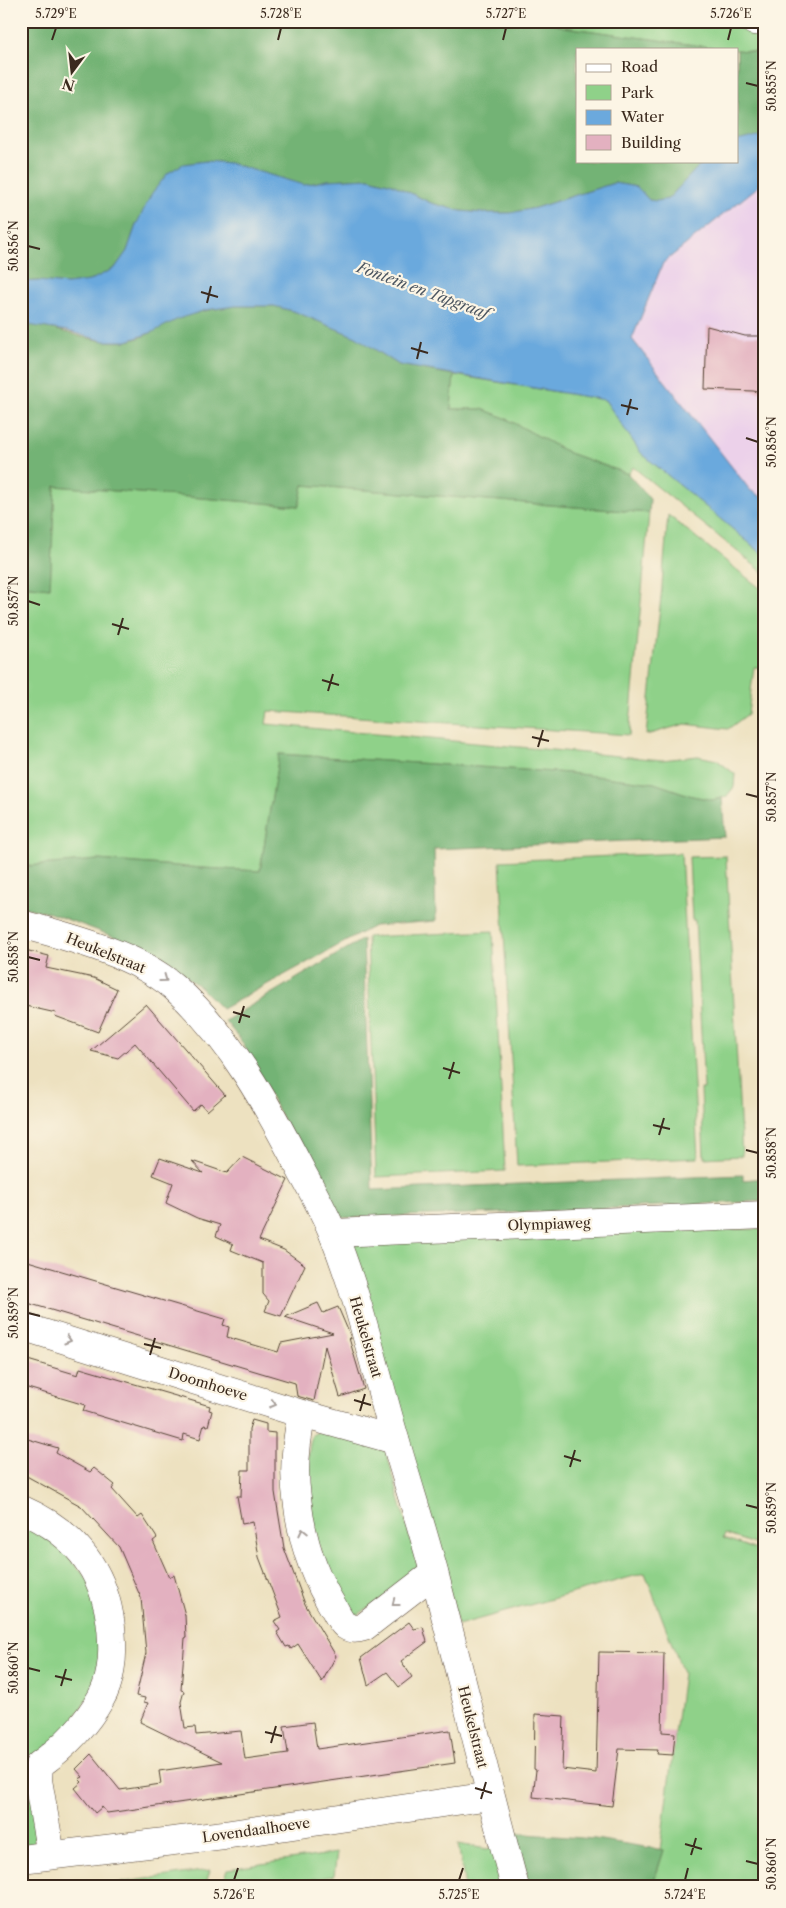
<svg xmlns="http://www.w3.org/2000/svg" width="786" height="1908" font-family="'Libre Caslon Text',serif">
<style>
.built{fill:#ecd1ea}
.green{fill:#8fd189;stroke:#657e54}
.forest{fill:#73b375;stroke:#576e4a}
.water{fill:#6ba9dd;stroke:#536a7e}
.building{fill:#e3b1c0}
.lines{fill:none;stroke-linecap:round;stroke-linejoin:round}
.minor-casing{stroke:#564536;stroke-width:29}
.major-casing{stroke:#564536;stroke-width:29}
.minor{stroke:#fff;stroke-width:28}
.major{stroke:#fff;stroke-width:28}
.oneway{stroke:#a79f9a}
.ticks{fill:none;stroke:#3b2a1e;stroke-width:2}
.labels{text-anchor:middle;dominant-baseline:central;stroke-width:4.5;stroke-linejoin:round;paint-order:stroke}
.street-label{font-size:14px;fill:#3b2a1e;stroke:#fcf5e5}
.water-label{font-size:15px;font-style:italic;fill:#4c5661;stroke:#fcf5e5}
.neatline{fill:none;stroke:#3b2a1e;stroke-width:2}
.ticks-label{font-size:12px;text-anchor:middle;fill:#3b2a1e}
</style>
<rect width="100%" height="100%" fill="#fcf5e5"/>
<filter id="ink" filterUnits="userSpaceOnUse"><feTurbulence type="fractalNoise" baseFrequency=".02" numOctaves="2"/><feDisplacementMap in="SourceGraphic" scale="10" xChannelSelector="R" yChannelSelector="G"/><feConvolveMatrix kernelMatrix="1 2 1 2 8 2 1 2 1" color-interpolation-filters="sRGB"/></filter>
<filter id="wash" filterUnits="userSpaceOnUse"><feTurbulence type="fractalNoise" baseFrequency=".0096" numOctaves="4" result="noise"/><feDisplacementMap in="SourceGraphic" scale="20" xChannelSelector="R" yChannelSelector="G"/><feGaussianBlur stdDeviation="1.12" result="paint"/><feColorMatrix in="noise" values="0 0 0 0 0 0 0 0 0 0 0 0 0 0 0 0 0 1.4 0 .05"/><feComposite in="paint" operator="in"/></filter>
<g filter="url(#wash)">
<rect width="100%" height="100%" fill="#ede1c0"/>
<!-- built -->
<path class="built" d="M765 181V499L750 491 632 339 663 263Z"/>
<!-- green -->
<g class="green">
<path d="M545 21H682L765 30V53L700 46 564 27Z"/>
<path d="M454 375 605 400 641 453 765 556V574L633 467 628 474 569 453 505 418 482 409H450Z"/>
<path d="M303 485 649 513 629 735 268 711 266 724 662 760 698 756 717 760 735 774 734 787 726 797 713 800 692 796 654 783 569 773 279 754 260 871 201 868 98 860 28 866 21 863V585L50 588 55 486 299 506Z"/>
<path d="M668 515 765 592V668L754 667 748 714 728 729 685 724 646 735 661 597Z"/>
<path d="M681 853 698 1158 517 1166 500 861Z"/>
<path d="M726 856 742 1156 704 1158 701 1089H704L695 920H692L689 857Z"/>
<path d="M493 931 505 1171 376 1177 367 937Z"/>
<path d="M765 1229V1548L725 1534 723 1538 765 1553V1887H652L664 1850H660L683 1673 645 1573 458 1625 349 1244 550 1231Z"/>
<path d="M320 1431 386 1451 420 1573 356 1616 351 1614 347 1611C338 1590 326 1568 319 1546 310 1515 303 1467 312 1435Z"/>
<path d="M21 1518 38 1524 97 1589 104 1673 57 1745 37 1834 30 1853 21 1854Z"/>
<path d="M458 1844 487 1849 495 1846 506 1887H465Z"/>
<path d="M337 1853 334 1876 259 1887H222L228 1869Z"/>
<path d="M210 1870 205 1887 97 1886Z"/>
</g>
<!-- forest -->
<g class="forest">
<path d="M21 21H545L564 27 724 49H577V161H708L697 168 668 199 657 201 649 200 637 187 614 183 535 208 510 213H482L461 211 431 203 392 184 369 178 328 180 304 185 229 163 206 161 184 164 168 173 136 225 127 251 115 268 90 281 67 284 39 281 21 282Z"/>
<path d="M737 50 765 53V137L737 142Z"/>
<path d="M236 306H274L296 312 356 337 399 365 454 375 451 409H482L505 418 569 453 628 474 650 499 649 513 303 485 299 506 55 486 50 588 21 585V324C55 325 95 346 127 341 145 338 160 327 176 320 195 311 216 309 236 306Z"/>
<path d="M279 754 569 773 654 783 692 796 713 800 722 798 725 837 434 849 436 921 374 926 222 1009 199 986 164 963 110 935 47 912 21 907V864L28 866 98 860 201 868 260 871Z"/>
<path d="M363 939 372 1190 743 1175V1180L765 1178V1201L533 1212 334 1218 242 1042 225 1021Z"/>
<path d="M513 1833 595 1839 664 1850 652 1887H530Z"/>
</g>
<!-- water -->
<path class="water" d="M761 136 765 137V181L663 263 632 339 750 490 765 499V556L641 453 605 400 399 365 356 337 296 312 274 306H236L206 310 178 319 153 332 127 341H104L67 331 21 324V282L39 281 67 284 89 281 115 268 127 251 136 225 152 193 168 173 183 164 206 161 229 163 304 185 328 180 369 178 392 184 431 203 461 211 482 213H510L535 208 614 183 637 187 649 200 657 201 668 199 697 168 708 161H737V142Z"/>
<g id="blocks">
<!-- building -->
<g class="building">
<path d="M707 326 745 336H765V393L753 391 705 389Z"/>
<path d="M21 949 49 956 46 968 94 978 117 989 98 1032 55 1016 56 1013 21 1005Z"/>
<path d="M146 1004 225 1095 207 1111 201 1104 193 1111 135 1043 118 1058 91 1051Z"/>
<path d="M242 1157 288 1180 259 1240 284 1250 305 1265 281 1316 265 1311 269 1301 263 1294V1263L231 1250 233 1244 216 1236 220 1225 197 1218 166 1203 173 1183 153 1175 160 1158 203 1173 192 1161 227 1173Z"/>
<path d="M21 1259 225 1319 223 1325 229 1327 227 1337 278 1352 281 1343 333 1333 285 1317 318 1303 323 1313 338 1307 350 1335 351 1339 349 1338 364 1389 340 1397 325 1346 314 1401 297 1396 295 1383 21 1301Z"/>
<path d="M21 1358 78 1375 80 1368 210 1406 209 1410 212 1411 208 1426 204 1425 200 1439 184 1434 183 1441 83 1411 85 1405 21 1386Z"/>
<path d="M252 1420 266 1424V1432L275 1433V1492L284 1548 305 1604 336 1656 322 1682 298 1644 291 1649 289 1646 286 1647 277 1632 280 1630 274 1621 282 1617 259 1557 253 1522 242 1524 237 1496H241L242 1470H249V1429Z"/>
<path d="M21 1437 58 1448 56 1453 90 1472 94 1468 115 1485 112 1489 138 1518 142 1515 157 1538 153 1541 169 1577 174 1575 185 1615 186 1638H185L181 1690 184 1691 181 1702 185 1728 195 1727 196 1735 241 1731 245 1759 288 1753 284 1726 313 1722 317 1749 450 1730 455 1763 136 1809 107 1813 102 1807 95 1813 75 1788 82 1782 79 1779 83 1777 76 1769 91 1754 120 1790 161 1784 159 1771 222 1762 140 1722 148 1703 144 1702 145 1698 136 1696 146 1653 141 1598 119 1547 81 1506 21 1473Z"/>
<path d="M409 1622 414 1629 423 1627 427 1642 401 1661 412 1677 399 1687 387 1672 368 1685 361 1658Z"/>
<path d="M599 1652 664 1653 662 1732 675 1733 673 1755 657 1754 658 1750 619 1749 612 1806 533 1797 536 1770 534 1769 535 1714 564 1716 562 1769 596 1773Z"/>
</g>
</g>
</g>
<g filter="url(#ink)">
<use href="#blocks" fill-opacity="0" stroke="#564536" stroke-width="1"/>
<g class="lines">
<!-- minor casing -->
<g class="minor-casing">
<g id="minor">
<path d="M21 924C69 937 136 954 174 987 231 1037 269 1108 303 1174 314 1194 326 1215 334 1236 360 1301 375 1371 395 1439 408 1485 423 1530 435 1576 462 1680 487 1784 515 1887"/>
<path d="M333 1233 765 1215"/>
<path d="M21 1326 302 1414 395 1440"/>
<path d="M302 1414C296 1441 293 1470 297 1498 301 1537 314 1577 335 1610 338 1616 341 1622 346 1626 352 1630 358 1629 364 1627L434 1573"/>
<path d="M21 1509C81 1535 110 1578 112 1642 113 1660 110 1683 101 1698 86 1725 64 1747 39 1765L38 1780 51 1855"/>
<path d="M21 1859 224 1835 490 1796"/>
</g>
</g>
<!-- major casing -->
<g class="major-casing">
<path id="major" d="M754 21 765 22"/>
</g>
<!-- minor -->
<use href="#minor" class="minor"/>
<!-- major -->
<use href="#major" class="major"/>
</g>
<!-- one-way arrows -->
<defs><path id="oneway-chevron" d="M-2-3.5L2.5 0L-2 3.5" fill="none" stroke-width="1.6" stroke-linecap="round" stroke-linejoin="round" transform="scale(1.25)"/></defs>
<g class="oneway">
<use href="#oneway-chevron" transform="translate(164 979) rotate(36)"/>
<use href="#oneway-chevron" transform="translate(68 1340) rotate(17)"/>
<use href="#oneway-chevron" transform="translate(273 1404) rotate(17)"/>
<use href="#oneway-chevron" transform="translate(303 1532) rotate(-103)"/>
<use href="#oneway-chevron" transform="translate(395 1603) rotate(142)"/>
</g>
</g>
<!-- ticks -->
<path class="ticks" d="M52 40 56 28M278 40 281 28M503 40 506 28M728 40 731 28M746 83 758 86M28 246 40 249M201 292 218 297M207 303 211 286M411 348 428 353M417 359 421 342M621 405 638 409M627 415 631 399M746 438 758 442M28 601 40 605M112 624 129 629M118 635 123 618M322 680 339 685M328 691 333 674M532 737 549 741M538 747 543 730M746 794 758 797M28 957 40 960M233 1012 250 1017M239 1023 244 1006M443 1068 460 1073M449 1079 454 1062M653 1125 670 1129M659 1135 664 1118M746 1150 758 1153M28 1313 40 1316M144 1344 161 1348M150 1355 155 1338M354 1400 371 1405M360 1411 365 1394M564 1456 581 1461M570 1467 575 1450M746 1505 758 1508M28 1668 40 1671M55 1676 72 1680M61 1686 66 1669M265 1732 282 1736M271 1743 276 1726M475 1788 492 1793M481 1799 486 1782M685 1844 702 1849M691 1855 696 1838M746 1861 758 1864M234 1880 238 1868M459 1880 463 1868M685 1880 688 1868"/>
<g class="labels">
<!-- street labels -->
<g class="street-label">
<text transform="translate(106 953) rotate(22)">Heukelstraat</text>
<text transform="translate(549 1224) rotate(-2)">Olympiaweg</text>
<text transform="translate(366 1337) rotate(74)">Heukelstraat</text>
<text transform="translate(208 1384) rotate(17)">Doomhoeve</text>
<text transform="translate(473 1727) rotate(76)">Heukelstraat</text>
<text transform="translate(256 1830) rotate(-8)">Lovendaalhoeve</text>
</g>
<!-- water labels -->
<g class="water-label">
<text transform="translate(423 290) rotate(20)">Fontein en Tapgraaf</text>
</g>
</g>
<!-- margin -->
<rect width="786" height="1908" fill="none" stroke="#fcf5e5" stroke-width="55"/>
<!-- legend -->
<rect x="576" y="48" width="162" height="115" fill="#fcf5e5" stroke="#afa495"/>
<rect x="586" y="64" width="25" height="8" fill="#ffffff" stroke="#afa495"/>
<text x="621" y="72" font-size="15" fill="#3b2a1e">Road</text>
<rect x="586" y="85" width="25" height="15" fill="#8fd189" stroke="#afa495"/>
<text x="621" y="98" font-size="15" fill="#3b2a1e">Park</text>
<rect x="586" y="110" width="25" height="15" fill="#6ba9dd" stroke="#afa495"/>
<text x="621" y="122" font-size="15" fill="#3b2a1e">Water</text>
<rect x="586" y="135" width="25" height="15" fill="#e3b1c0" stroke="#afa495"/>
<text x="621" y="148" font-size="15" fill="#3b2a1e">Building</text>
<!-- north arrow -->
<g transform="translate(72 72) rotate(195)" stroke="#fcf5e5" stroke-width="4" paint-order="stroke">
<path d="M0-4L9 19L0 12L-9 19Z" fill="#3b2a1e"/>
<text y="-8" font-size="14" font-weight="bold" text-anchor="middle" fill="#3b2a1e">N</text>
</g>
<rect x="28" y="28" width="730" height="1852" class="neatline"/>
<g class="ticks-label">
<text x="56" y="18">5.729°E</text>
<text x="281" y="18">5.728°E</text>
<text x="506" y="18">5.727°E</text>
<text x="731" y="18">5.726°E</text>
<text transform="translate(772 86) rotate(-90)" y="4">50.855°N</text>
<text transform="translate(14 246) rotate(-90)" y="4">50.856°N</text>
<text transform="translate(772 442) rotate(-90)" y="4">50.856°N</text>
<text transform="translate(14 601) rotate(-90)" y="4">50.857°N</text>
<text transform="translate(772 797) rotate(-90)" y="4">50.857°N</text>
<text transform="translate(14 957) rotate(-90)" y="4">50.858°N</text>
<text transform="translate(772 1153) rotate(-90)" y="4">50.858°N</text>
<text transform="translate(14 1313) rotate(-90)" y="4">50.859°N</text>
<text transform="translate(772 1508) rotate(-90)" y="4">50.859°N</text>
<text transform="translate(14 1668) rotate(-90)" y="4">50.860°N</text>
<text transform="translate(772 1864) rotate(-90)" y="4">50.860°N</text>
<text x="234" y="1899">5.726°E</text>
<text x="459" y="1899">5.725°E</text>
<text x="685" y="1899">5.724°E</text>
</g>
</svg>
